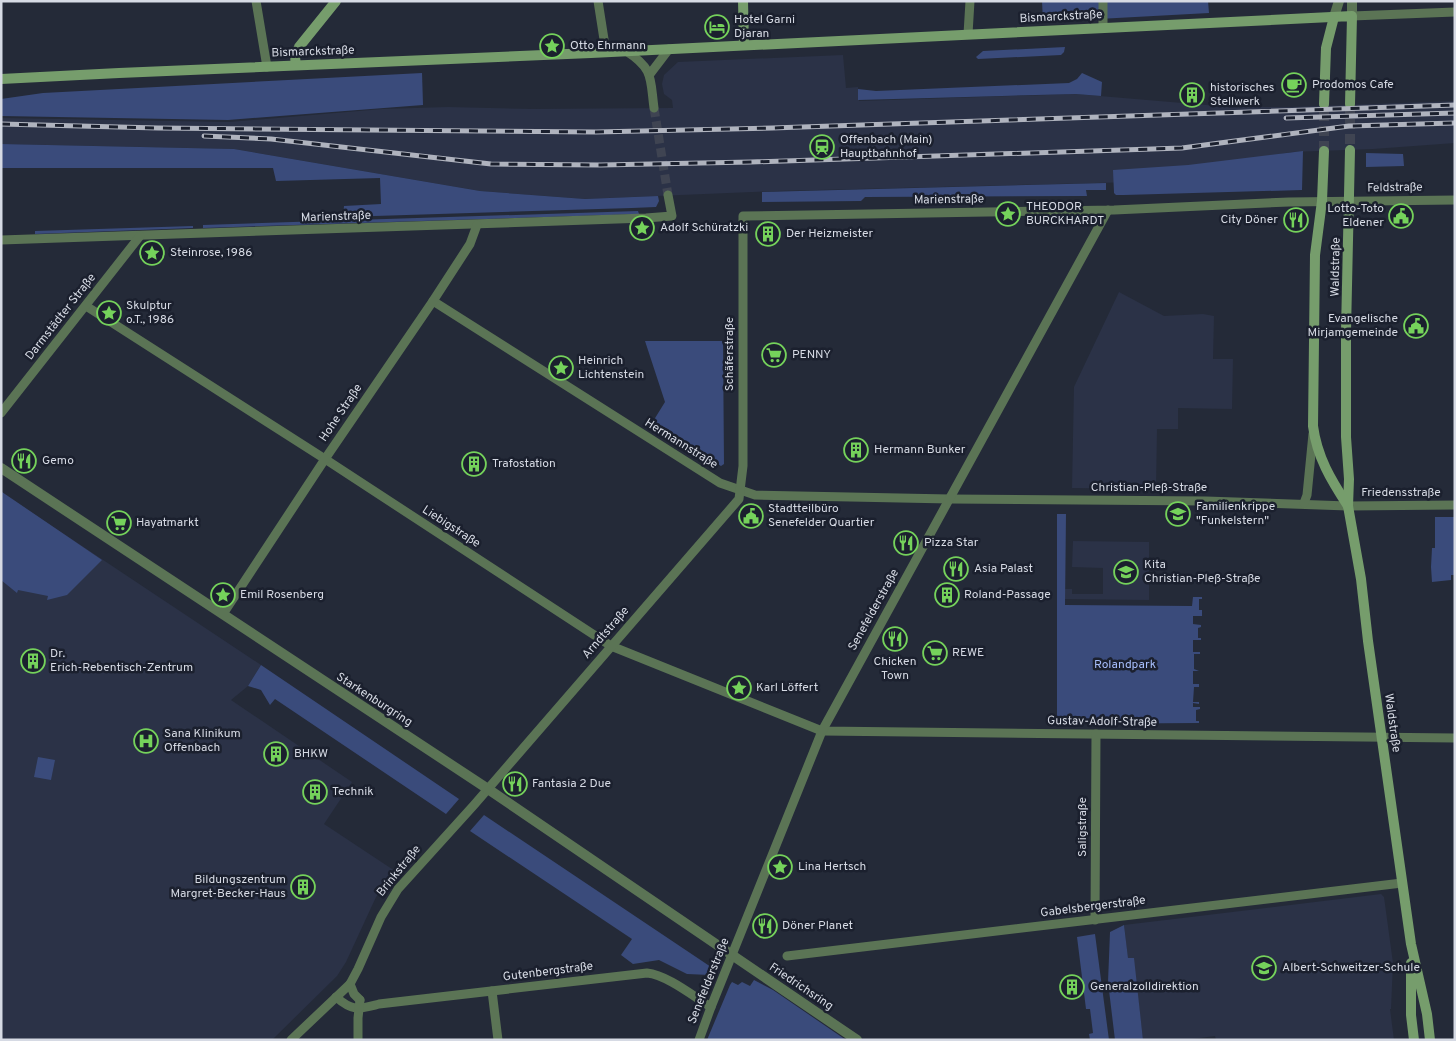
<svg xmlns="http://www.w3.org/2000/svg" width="1456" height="1041" font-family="Overpass,sans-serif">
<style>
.built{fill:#2b3247}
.green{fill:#3a4b7b}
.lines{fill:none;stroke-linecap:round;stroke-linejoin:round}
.minor-tunnel{stroke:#3f4452;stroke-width:9;stroke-dasharray:9 4.5;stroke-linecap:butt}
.secondary-tunnel{stroke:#3f4452;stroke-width:10;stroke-dasharray:10 5;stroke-linecap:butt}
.minor{stroke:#5b7455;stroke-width:9}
.tertiary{stroke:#5b7455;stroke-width:10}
.secondary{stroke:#769d6c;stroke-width:10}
.rail-casing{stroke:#afb3be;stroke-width:5}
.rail{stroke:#1b202e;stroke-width:3;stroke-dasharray:9;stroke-linecap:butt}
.labels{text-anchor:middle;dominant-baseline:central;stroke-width:5;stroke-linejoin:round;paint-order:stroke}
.street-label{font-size:12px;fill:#d6dae4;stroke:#1b202e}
.poi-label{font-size:12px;fill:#d6dae4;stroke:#1b202e;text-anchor:start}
.park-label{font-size:12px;fill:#a7befc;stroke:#1b202e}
</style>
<rect width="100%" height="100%" fill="#242a38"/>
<!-- built -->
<g class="built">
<path d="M843 55 846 88 858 87 859 101 1076 94 1230 107H1291L1455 101V143L1373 149 1291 152 1135 182 778 191 585 199 480 191 234 149 1 144V118L229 122 382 109 448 107 532 109 673 108 672 100 664 94 662 84 664 75 678 62Z"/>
<path d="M1119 292 1164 316 1203 314 1214 316 1213 359H1233L1232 409 1178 408V429H1157L1156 489 1072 488 1074 387Z"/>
<path d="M1 492 261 665 248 686 231 700 352 782 324 824 395 871 376 897 346 962 337 976 272 1040H1Z"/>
<path d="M1073 541 1149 542V600L1064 599 1065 589H1072V594H1103V568L1072 567Z"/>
<path d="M1381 894 1384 897 1393 963 1391 1009H1390L1394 1040H1216L1215 1036 1185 1040H1143L1133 958 1128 959 1124 925Z"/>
</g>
<!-- green -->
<g class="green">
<path d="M1042 1H1208L1209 13 1043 22Z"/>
<path d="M1065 47 1064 52 1061 55 978 59 976 57 983 51Z"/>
<path d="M422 73 423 105 228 120 1 116V99L43 93Z"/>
<path d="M1082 73 1102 82 1101 96 1076 94 1002 96 858 100V89L876 91 1069 83 1077 79Z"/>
<path d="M1 144 234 149 480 191 585 199 658 196 659 201 656 207 632 208 343 217 344 206 381 204 380 178 276 181 273 168H1Z"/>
<path d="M1303 151 1302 190 1124 195H1116L1114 193 1113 170 1188 165Z"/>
<path d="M1366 153 1403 154 1404 166 1366 167Z"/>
<path d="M1106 183V190H1086L1087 196 865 197 861 201 762 202V192Z"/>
<path d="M638 211 639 214 203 228V225Z"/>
<path d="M193 226V228L35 234V231Z"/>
<path d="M645 341H723L724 464 721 466 652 423 665 402Z"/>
<path d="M2 492 102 560 67 595 47 600 48 596 18 590 17 593 1 580Z"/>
<path d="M1057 514H1066L1065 605 1192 606 1193 597H1202V599H1199V610H1202V616H1193V624L1201 625V627L1198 628V638H1201V640H1193V652H1200V654H1194V669L1199 671H1193V684H1199V687H1194L1193 702H1199V704L1193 703V707H1200V709L1196 710V721H1199V723L1057 724Z"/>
<path d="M1435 517H1455V575H1451V580L1432 582 1431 567 1432 548H1435Z"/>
<path d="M261 665 459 799 446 814 275 699 270 705 261 690 248 686Z"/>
<path d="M38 757 55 760 51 780 34 777Z"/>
<path d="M484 815 711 967 710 975 687 974 659 960 633 964 621 955 632 939 470 831Z"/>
<path d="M1124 925 1128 958H1134L1143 1040H1115L1108 982 1110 932Z"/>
<path d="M1095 934 1109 1040H1090L1089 1034 1093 1033 1090 1009H1086L1077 937Z"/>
<path d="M754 980 773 990 846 1040H707L730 985 732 982 738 985 742 982 750 986Z"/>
</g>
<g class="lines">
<!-- minor-tunnel -->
<path class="minor-tunnel" d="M654 108 668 195"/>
<!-- secondary-tunnel -->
<g class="secondary-tunnel">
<path d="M1350 104V150"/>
<path d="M1324 151V104"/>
</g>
<!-- minor -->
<g class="minor">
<path d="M256 1 267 67"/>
<path d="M598 1 606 52"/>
<path d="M1352 16 1455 12"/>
<path d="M1103 28V1"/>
<path d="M968 34 970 1"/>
<path d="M626 51C654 69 650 78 654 108"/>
<path d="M650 74 669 49"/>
<path d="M1 240 646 218 672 216 668 195"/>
<path d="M433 301 720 483 755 495 950 499 1206 501 1348 506 1455 505"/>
<path d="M86 306 325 459 611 646 822 731 1455 738"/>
<path d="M1 413 140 236"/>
<path d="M1304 503 1307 495 1313 434"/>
<path d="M223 614 325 459 433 301 470 244 477 225"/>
<path d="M1095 920 1096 734"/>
<path d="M787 956 1402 883"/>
<path d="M350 984 354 994 360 1000"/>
<path d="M492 991 498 1040"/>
<path d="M336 997C353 1012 359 1009 379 1004L647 973C667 975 693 996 711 1007"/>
<path d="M291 1040 350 984 358 969 381 917 398 889 474 805 739 499 743 466V216L1114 210 1289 202 1455 200"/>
<path d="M358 1040V1018L360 1000"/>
<path d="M699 1040 711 1007 822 731 1108 210"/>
</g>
<!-- tertiary -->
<g class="tertiary">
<path d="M1352 16V1"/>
<path d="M1334 17 1339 1"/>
<path d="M1 468 488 789 857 1040"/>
</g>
<!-- secondary -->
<g class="secondary">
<path d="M743 1 744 45"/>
<path d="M296 65 295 57 299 47 336 1"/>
<path d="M1 79 119 73 591 53 1352 16 1350 104"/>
<path d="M1324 104 1326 48 1334 17"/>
<path d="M1350 150 1346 331V437L1349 479 1348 506 1361 579 1368 641 1411 944 1427 1014 1430 1040"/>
<path d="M1324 151 1322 201 1315 255 1313 426C1317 457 1331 480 1348 506"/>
<path d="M1411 963V1015L1414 1040"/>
</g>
<!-- rail casing -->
<g class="rail-casing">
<g id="rail">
<path d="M1286 118 1455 113"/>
<path d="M1 124 158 128 596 132 772 128 1455 105"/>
<path d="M204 136 271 139 491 164 601 165 751 162 1182 148 1349 126 1455 123"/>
</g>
</g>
<!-- rail -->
<use href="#rail" class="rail"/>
</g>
<!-- icons -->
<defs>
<g id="hotel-ring" transform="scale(1.25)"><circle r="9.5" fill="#1b202e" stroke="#75d25b" stroke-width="1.5"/><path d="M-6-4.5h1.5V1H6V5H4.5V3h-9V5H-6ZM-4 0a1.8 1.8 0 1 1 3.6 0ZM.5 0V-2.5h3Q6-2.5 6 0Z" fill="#75d25b"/></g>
<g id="sight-ring" transform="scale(1.25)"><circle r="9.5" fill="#1b202e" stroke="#75d25b" stroke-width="1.5"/><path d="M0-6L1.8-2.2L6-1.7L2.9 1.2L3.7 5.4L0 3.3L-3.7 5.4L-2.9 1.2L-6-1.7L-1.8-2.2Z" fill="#75d25b"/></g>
<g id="cafe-ring" transform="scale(1.25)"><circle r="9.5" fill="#1b202e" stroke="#75d25b" stroke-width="1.5"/><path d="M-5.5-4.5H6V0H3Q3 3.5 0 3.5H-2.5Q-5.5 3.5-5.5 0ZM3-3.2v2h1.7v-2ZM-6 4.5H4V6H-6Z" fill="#75d25b"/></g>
<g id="building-ring" transform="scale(1.25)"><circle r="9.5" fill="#1b202e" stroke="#75d25b" stroke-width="1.5"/><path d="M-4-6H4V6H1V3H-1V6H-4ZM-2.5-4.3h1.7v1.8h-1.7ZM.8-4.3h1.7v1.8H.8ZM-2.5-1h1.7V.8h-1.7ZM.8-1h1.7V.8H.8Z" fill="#75d25b"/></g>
<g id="station-ring" transform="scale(1.25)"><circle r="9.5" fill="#1b202e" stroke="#75d25b" stroke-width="1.5"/><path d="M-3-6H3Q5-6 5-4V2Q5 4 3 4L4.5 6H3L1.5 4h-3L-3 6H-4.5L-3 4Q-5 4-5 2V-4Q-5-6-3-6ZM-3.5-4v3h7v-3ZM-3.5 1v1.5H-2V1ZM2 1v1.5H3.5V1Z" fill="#75d25b"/></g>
<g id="civic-ring" transform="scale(1.25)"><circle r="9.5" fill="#1b202e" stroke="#75d25b" stroke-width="1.5"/><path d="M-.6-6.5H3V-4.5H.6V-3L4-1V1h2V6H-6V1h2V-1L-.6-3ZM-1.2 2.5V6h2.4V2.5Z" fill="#75d25b"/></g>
<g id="restaurant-ring" transform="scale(1.25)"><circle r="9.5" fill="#1b202e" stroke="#75d25b" stroke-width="1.5"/><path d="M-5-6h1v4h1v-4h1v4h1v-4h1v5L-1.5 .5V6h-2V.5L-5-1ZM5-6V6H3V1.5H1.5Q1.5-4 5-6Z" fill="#75d25b"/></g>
<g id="supermarket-ring" transform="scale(1.25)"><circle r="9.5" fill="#1b202e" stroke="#75d25b" stroke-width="1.5"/><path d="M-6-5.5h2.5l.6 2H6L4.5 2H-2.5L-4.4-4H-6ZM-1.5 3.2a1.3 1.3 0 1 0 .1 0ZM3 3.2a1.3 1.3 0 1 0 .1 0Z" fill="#75d25b"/></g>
<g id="school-ring" transform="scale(1.25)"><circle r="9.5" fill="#1b202e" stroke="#75d25b" stroke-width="1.5"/><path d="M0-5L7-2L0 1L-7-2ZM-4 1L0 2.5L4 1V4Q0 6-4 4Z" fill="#75d25b"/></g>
<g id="hospital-ring" transform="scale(1.25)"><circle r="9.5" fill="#1b202e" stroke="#75d25b" stroke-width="1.5"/><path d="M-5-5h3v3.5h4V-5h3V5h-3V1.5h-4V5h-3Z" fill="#75d25b"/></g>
</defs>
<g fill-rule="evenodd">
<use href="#hotel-ring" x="717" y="27"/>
<use href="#sight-ring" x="552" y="46"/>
<use href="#cafe-ring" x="1294" y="85"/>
<use href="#building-ring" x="1192" y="95"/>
<use href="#station-ring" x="822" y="147"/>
<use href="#sight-ring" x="1008" y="214"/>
<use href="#civic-ring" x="1401" y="216"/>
<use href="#restaurant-ring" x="1296" y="220"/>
<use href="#sight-ring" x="642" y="228"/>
<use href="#building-ring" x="768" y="234"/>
<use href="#sight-ring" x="152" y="253"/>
<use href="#sight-ring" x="109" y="313"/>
<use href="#civic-ring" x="1416" y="326"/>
<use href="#supermarket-ring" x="774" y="355"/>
<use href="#sight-ring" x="561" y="368"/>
<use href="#building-ring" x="856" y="450"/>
<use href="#restaurant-ring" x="24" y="461"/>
<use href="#building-ring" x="474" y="464"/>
<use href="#school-ring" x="1178" y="514"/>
<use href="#civic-ring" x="751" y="516"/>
<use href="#supermarket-ring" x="119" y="523"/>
<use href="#restaurant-ring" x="906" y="543"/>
<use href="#restaurant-ring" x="956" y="569"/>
<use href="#school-ring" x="1126" y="572"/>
<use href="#sight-ring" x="223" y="595"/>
<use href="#building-ring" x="947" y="595"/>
<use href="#restaurant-ring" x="895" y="639"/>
<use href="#supermarket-ring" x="935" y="653"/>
<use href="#building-ring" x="33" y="661"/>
<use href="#sight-ring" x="739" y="688"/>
<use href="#hospital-ring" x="146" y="741"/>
<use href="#building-ring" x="276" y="754"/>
<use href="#restaurant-ring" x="515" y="784"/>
<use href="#building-ring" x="315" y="792"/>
<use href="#sight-ring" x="780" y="867"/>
<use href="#building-ring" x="303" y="887"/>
<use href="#restaurant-ring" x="765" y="926"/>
<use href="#school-ring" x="1264" y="968"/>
<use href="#building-ring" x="1072" y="987"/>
</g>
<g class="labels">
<!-- street labels -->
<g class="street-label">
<text transform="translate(1061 17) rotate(-3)">Bismarckstraße</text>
<text transform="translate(313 52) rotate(-2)">Bismarckstraße</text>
<text transform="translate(1395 188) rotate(-1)">Feldstraße</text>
<text transform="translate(949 200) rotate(-1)">Marienstraße</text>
<text transform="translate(336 217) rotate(-2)">Marienstraße</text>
<text transform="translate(1336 267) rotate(-89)">Waldstraße</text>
<text transform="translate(61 317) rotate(-52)">Darmstädter Straße</text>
<text transform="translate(730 354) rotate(-90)">Schäferstraße</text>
<text transform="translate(341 413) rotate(-56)">Hohe Straße</text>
<text transform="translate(681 444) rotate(32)">Hermannstraße</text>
<text x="1149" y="488">Christian-Pleß-Straße</text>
<text x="1401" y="493">Friedensstraße</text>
<text transform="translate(451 527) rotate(33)">Liebigstraße</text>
<text transform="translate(874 610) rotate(-61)">Senefelderstraße</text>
<text transform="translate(606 633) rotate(-49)">Arndtstraße</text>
<text transform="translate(374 700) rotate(33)">Starkenburgring</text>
<text transform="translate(1102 722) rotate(1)">Gustav-Adolf-Straße</text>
<text transform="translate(1392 723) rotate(82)">Waldstraße</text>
<text transform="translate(1083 827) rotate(-90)">Saligstraße</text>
<text transform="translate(399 871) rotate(-51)">Brinkstraße</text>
<text transform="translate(1093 907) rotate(-7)">Gabelsbergerstraße</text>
<text transform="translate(548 972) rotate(-7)">Gutenbergstraße</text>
<text transform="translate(709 981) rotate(-68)">Senefelderstraße</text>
<text transform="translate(801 987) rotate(34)">Friedrichsring</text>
</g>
<!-- poi labels -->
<g class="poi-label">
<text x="734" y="20">Hotel Garni<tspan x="734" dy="14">Djaran</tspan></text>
<text x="570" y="46">Otto Ehrmann</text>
<text x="1312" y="85">Prodomos Cafe</text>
<text x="1210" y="88">historisches<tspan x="1210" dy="14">Stellwerk</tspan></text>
<text x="840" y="140">Offenbach (Main)<tspan x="840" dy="14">Hauptbahnhof</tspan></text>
<text x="1026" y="207">THEODOR<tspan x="1026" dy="14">BURCKHARDT</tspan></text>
<text x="1384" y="209" text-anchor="end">Lotto-Toto<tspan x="1384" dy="14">Eldener</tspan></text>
<text x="1278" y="220" text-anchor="end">City Döner</text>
<text x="660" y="228">Adolf Schüratzki</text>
<text x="786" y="234">Der Heizmeister</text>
<text x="170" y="253">Steinrose, 1986</text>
<text x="126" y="306">Skulptur<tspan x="126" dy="14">o.T., 1986</tspan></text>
<text x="1398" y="319" text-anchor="end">Evangelische<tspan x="1398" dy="14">Mirjamgemeinde</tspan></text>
<text x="792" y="355">PENNY</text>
<text x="578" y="361">Heinrich<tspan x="578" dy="14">Lichtenstein</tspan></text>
<text x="874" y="450">Hermann Bunker</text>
<text x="42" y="461">Gemo</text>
<text x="492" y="464">Trafostation</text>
<text x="1196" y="507">Familienkrippe<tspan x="1196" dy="14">"Funkelstern"</tspan></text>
<text x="768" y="509">Stadtteilbüro<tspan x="768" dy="14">Senefelder Quartier</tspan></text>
<text x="136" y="523">Hayatmarkt</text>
<text x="924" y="543">Pizza Star</text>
<text x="1144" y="565">Kita<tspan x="1144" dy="14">Christian-Pleß-Straße</tspan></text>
<text x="974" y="569">Asia Palast</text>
<text x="240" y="595">Emil Rosenberg</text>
<text x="964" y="595">Roland-Passage</text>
<text x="952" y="653">REWE</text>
<text x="50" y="654">Dr.<tspan x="50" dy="14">Erich-Rebentisch-Zentrum</tspan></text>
<text x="895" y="662" text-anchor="middle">Chicken<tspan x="895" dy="14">Town</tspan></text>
<text x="756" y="688">Karl Löffert</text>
<text x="164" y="734">Sana Klinikum<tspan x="164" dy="14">Offenbach</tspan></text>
<text x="294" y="754">BHKW</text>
<text x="532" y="784">Fantasia 2 Due</text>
<text x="332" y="792">Technik</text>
<text x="798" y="867">Lina Hertsch</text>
<text x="286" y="880" text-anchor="end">Bildungszentrum<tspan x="286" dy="14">Margret-Becker-Haus</tspan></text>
<text x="782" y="926">Döner Planet</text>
<text x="1282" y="968">Albert-Schweitzer-Schule</text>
<text x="1090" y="987">Generalzolldirektion</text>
</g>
<!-- park labels -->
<g class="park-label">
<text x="1125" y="665">Rolandpark</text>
</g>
</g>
<!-- border -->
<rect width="1456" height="1041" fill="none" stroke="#d6dae4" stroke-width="5"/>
</svg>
